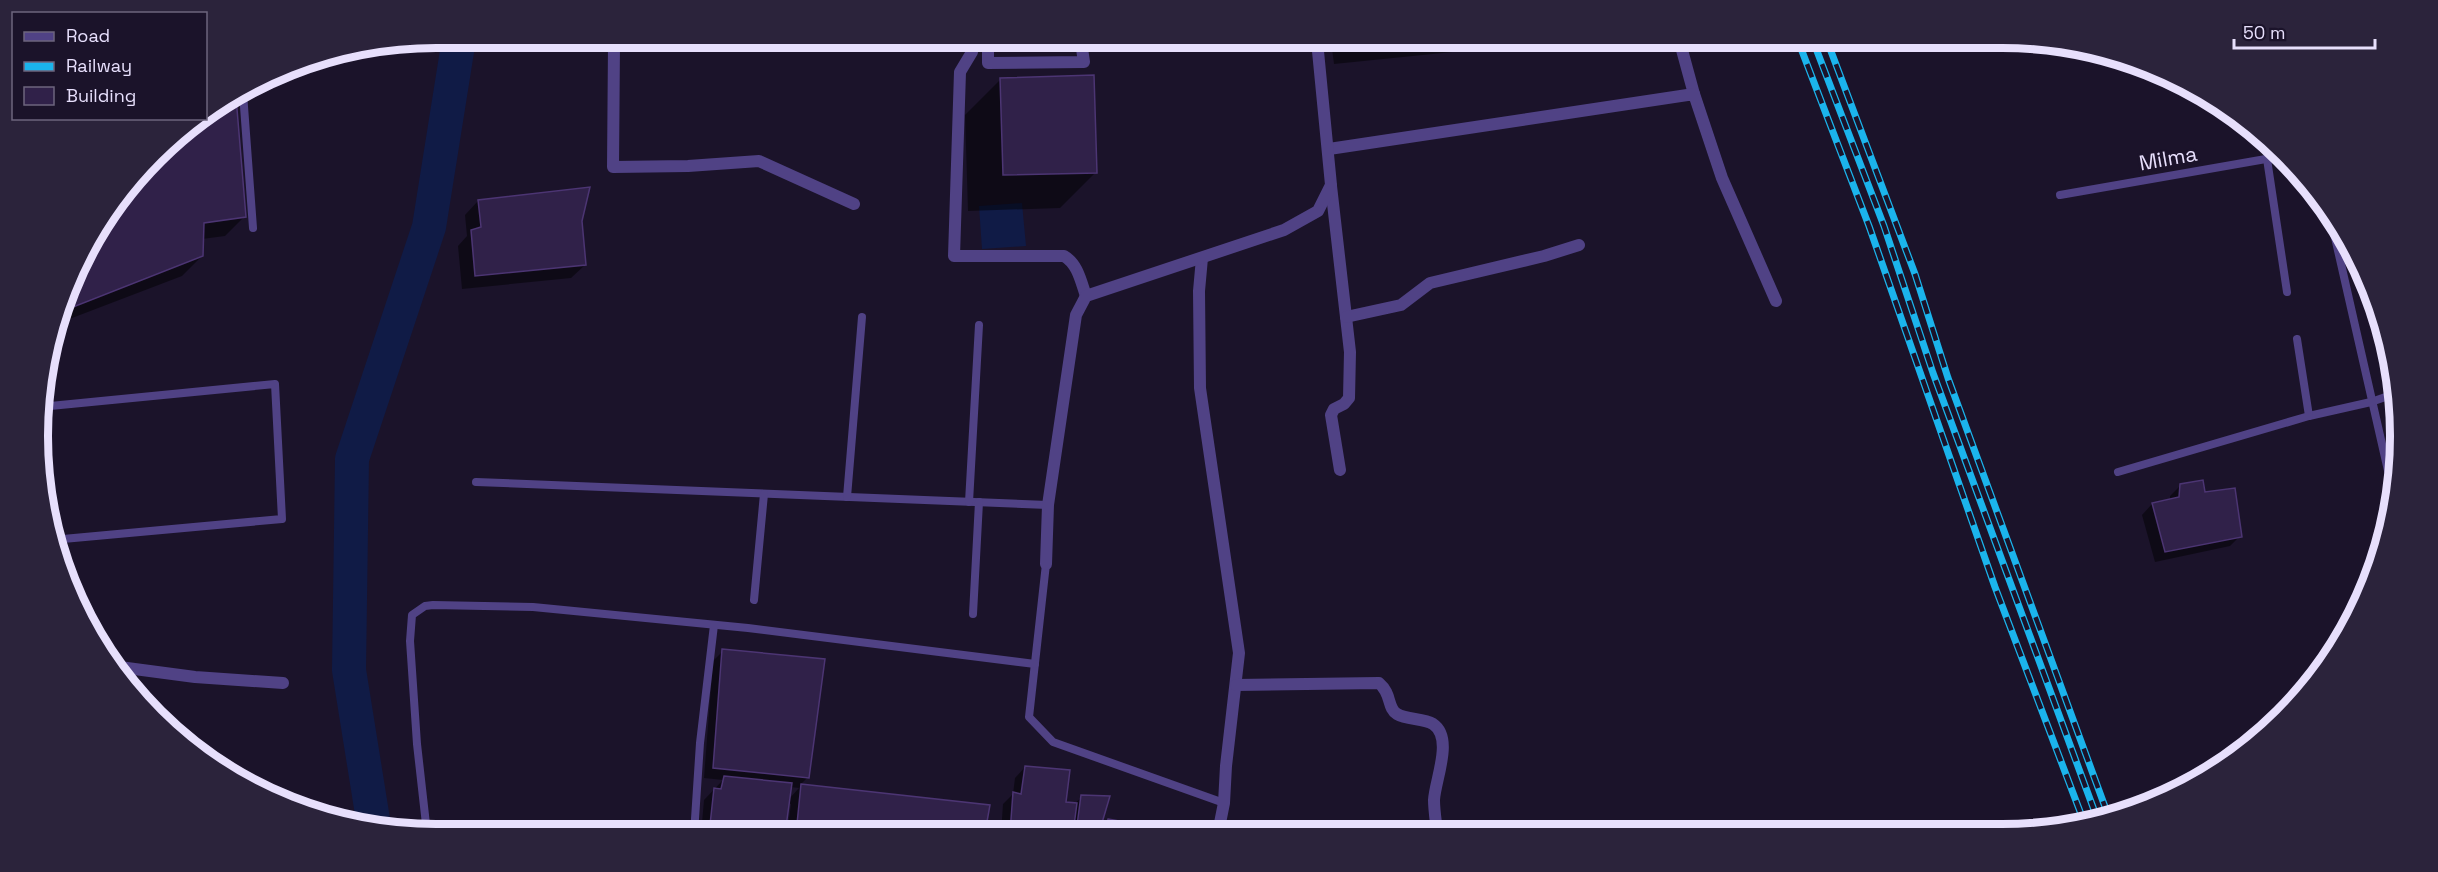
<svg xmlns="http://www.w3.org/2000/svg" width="2438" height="872" font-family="'Space Grotesk',sans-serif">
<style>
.water{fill:#101b46}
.shadow{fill:#0007;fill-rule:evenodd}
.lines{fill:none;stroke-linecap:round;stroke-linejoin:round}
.river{stroke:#101b46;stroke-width:34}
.building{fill:#302149;stroke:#4c3573;stroke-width:1.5}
.lane{stroke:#504285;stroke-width:8}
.street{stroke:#504285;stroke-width:12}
.rail-casing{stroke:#1bb4ec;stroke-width:7}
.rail{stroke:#1b132a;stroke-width:4.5;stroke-dasharray:14;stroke-linecap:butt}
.labels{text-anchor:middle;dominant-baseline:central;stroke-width:5;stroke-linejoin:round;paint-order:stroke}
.street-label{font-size:21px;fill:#e7dffc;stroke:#1b132a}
.rim{fill:none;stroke:#e7dffc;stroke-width:8}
</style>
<rect width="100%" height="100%" fill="#1b132a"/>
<!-- water -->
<path class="water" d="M1022 203 1026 246 982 249 979 206Z"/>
<!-- shadow -->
<g class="shadow">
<path d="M1491 40 1482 49 1334 64 1331 41Z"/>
<path d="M1001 79 1096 172 1060 208 968 211 965 115Z"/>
<path d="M235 98 245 216 225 236 202 239V256L182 276 59 323 79 259 120 193 173 137 206 118V116Z"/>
<path d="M478 201 580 221 585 265 571 278 462 289 458 246 467 236 465 215Z"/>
<path d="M2181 485 2203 494 2240 536 2230 546 2155 562 2142 515 2152 504 2170 500V496Z"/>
<path d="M723 651 807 778 800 785 988 806 984 833 787 834 791 804 788 803 784 834H701L704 800 723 780 704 778 713 661ZM790 787 799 788 789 799Z"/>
<path d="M1025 767 1065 803 1074 804 1082 797 1098 831 1109 820 1150 833H1001L1003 804 1013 794 1015 778Z"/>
</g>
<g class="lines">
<!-- river -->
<path class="river" d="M374 826 349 670 352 459 429 227 458 45"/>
</g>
<!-- building -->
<g class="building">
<path d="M1455 40 1347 51 1346 41Z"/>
<path d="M1094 75 1097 173 1003 175 1000 78Z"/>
<path d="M236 97 246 217 204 223 203 256 63 311 79 259 120 193 173 137 206 118V116Z"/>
<path d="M590 187 582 221 586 265 475 276 471 230 481 227 478 200Z"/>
<path d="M2203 480 2205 492 2235 488 2242 537 2165 552 2152 503 2179 497 2180 484Z"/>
<path d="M722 649 825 659 809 778 713 768Z"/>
<path d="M1025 766 1070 770 1066 802 1077 803 1073 833H1010L1013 792 1021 794Z"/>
<path d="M724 776 792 783 785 834H709L714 788 721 789Z"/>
<path d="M801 784 990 805 985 833 796 834Z"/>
<path d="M1081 795 1110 796 1099 833H1076Z"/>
<path d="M1108 819 1153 827 1151 833H1104Z"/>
</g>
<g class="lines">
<!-- lane -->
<g class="lane">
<path d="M243 93 253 228"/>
<path d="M2267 159 2287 292"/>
<path d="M2060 195 2283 156"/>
<path d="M2329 211 2394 497"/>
<path d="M40 407 275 384 282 519 52 540"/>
<path d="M2309 416 2371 402 2397 393"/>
<path d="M2118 472 2309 416 2297 339"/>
<path d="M476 482 1048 505"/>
<path d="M847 497 862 317"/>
<path d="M969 502 979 325"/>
<path d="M1046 564 1029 717 1053 742 1224 803"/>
<path d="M754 600 764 494"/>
<path d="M973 614 979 502"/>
<path d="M427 833 417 744 410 641 412 615 425 606 433 605 533 607 748 628 1035 664"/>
<path d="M694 834 700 743 714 625"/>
</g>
<!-- street -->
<g class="street">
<path d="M1679 39 1694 94"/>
<path d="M973 42 972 52 960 72 954 256H1064C1078 264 1081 282 1086 296"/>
<path d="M991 42 988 50V63L1084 62 1081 42"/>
<path d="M614 44 613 167 688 166 759 161 854 204"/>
<path d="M1329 149 1694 94 1722 178 1776 301"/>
<path d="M1331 186 1350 352 1349 398 1344 404 1334 409 1331 415 1340 470"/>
<path d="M1202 258 1199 291 1200 388 1239 653 1226 766 1224 803 1218 833"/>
<path d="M1346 317 1401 305 1430 283 1544 256 1579 245"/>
<path d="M1046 564 1048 505 1076 315 1086 296 1284 230 1318 211 1331 185 1317 41"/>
<path d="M112 666 195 677 283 683"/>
<path d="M1236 685 1379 683C1392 694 1387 708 1397 714 1407 720 1423 718 1433 724 1454 738 1435 780 1434 800 1434 810 1436 822 1437 832"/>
</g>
<!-- rail casing -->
<g class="rail-casing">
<g id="rail">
<path d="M1797 38 1869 226 1995 587 2084 822"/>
<path d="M1812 38 1884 226 1933 373 2097 818"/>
<path d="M1826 38 1915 274 1948 378 2108 815"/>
</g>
</g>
<!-- rail -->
<use href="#rail" class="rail"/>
</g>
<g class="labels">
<!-- street labels -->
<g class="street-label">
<text transform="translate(2168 158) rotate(-10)">Milma</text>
</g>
</g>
<!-- crop -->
<path d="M0 0H2438V872H0ZM436 48H2002A388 388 0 0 1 2390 436V436A388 388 0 0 1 2002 824H436A388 388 0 0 1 48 436V436A388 388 0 0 1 436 48Z" fill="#2b233b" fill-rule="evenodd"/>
<path class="rim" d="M436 48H2002A388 388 0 0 1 2390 436V436A388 388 0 0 1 2002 824H436A388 388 0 0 1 48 436V436A388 388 0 0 1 436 48Z"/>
<!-- legend -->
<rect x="12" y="12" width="195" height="108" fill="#1b132a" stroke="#6d657e" stroke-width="1.5"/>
<rect x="24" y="32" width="30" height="9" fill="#504285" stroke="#6d657e" stroke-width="1.5"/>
<text x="66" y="42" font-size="18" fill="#e7dffc">Road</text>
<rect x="24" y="62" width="30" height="9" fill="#1bb4ec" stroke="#6d657e" stroke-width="1.5"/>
<text x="66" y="72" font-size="18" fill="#e7dffc">Railway</text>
<rect x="24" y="87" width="30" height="18" fill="#302149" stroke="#6d657e" stroke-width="1.5"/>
<text x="66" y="102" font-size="18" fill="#e7dffc">Building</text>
<!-- scale -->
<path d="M2234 39v9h141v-9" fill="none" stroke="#e7dffc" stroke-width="3"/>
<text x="2243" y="39" font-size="18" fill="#e7dffc" stroke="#1b132a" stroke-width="4.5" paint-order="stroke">50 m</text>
</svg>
